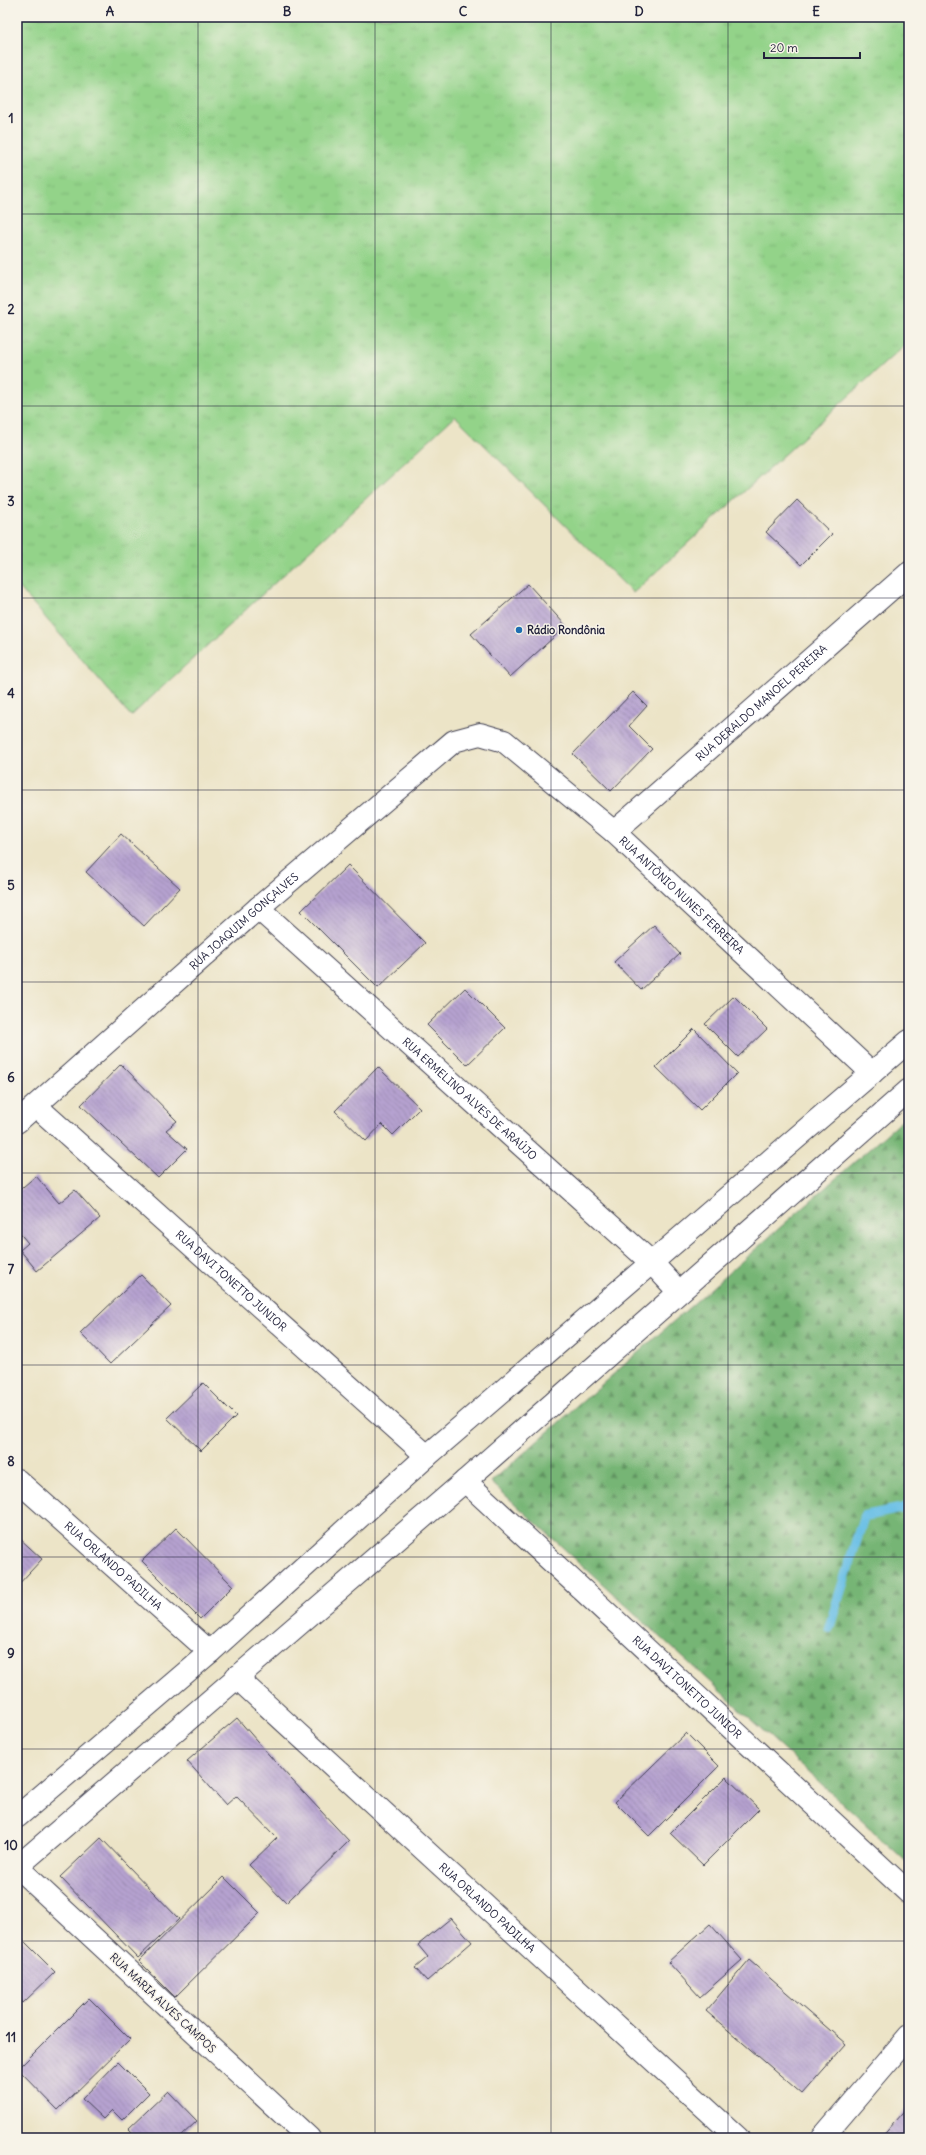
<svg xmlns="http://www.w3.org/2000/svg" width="926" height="2155" font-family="Delius,sans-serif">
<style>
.grass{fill:url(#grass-tufts);stroke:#5a7a62}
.forest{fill:url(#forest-firs);stroke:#4c6c58}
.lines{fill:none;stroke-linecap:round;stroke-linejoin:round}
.stream{stroke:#69bfe6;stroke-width:10}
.building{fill:url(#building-back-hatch)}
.minor-casing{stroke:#403f50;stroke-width:24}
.minor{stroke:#fff;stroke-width:22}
.grid{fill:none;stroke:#22223b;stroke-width:1;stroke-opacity:0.55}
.poi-dot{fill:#1f6fb2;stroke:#f7f3e8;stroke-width:1.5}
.labels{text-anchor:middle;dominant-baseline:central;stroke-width:3;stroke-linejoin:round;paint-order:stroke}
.poi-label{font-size:11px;font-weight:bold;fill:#22223b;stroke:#f7f3e8;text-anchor:start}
.street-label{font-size:11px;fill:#22223b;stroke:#f7f3e8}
.neatline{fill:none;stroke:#22223b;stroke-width:1.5}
.grid-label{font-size:13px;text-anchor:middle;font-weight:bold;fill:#22223b}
</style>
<defs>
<pattern id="grass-tufts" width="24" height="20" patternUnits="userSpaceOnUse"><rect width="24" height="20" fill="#93d389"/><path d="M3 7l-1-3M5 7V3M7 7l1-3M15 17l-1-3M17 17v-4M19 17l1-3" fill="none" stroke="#7eb577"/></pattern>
<pattern id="forest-firs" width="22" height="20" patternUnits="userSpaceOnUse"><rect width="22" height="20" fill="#76b575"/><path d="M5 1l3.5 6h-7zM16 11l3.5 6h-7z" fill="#609361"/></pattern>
<pattern id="building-back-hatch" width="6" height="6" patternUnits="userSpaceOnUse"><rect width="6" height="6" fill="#b6a2d0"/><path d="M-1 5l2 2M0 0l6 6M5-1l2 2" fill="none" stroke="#9484aa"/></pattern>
</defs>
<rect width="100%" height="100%" fill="#f7f3e8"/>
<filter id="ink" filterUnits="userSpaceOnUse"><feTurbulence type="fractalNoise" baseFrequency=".025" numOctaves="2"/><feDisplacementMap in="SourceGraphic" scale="8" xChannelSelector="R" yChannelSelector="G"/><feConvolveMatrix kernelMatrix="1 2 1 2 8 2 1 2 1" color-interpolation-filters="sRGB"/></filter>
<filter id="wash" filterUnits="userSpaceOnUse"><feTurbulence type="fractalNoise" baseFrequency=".012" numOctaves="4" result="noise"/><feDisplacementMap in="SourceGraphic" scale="16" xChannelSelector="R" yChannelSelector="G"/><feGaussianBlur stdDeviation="0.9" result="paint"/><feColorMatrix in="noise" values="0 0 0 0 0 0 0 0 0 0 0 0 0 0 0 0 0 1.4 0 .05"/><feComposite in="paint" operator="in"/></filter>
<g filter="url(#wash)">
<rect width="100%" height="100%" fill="#ece4c7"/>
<!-- grass -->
<path class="grass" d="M17 17H909V341L633 593 455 416 131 716 17 585Z"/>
<!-- forest -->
<path class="forest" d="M909 1114V1864L491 1482Z"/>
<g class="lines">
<!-- stream -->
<path class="stream" d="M829 1628 864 1516 909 1507"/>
</g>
<g id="blocks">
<!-- building -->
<g class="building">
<path d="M797 500 832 534 801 565 766 532Z"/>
<path d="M528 584 566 626 510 677 471 634Z"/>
<path d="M633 692 647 706 629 726 652 749 611 791 573 754Z"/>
<path d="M121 834 180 888 144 926 86 872Z"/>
<path d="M348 865 425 943 378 988 301 911Z"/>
<path d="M654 925 680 954 641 990 614 962Z"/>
<path d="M465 988 505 1028 467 1065 427 1025Z"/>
<path d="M734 996 767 1029 738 1057 705 1024Z"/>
<path d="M694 1029 737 1073 700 1110 656 1067Z"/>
<path d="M121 1064 177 1121 166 1130 187 1149 158 1178 81 1105Z"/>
<path d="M378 1067 420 1108 393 1135 382 1124 366 1141 335 1111Z"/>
<path d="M36 1176 59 1203 75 1190 100 1218 37 1271 20 1250 28 1243 17 1230V1192Z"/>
<path d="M141 1275 171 1306 110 1364 80 1333Z"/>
<path d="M203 1383 236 1416 201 1451 167 1418Z"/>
<path d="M176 1528 233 1586 200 1619 142 1561Z"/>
<path d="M17 1536 42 1559 17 1586Z"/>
<path d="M237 1718 276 1763 349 1841 286 1903 249 1865 277 1838 236 1796 226 1805 187 1761Z"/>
<path d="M686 1733 719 1766 649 1836 615 1802Z"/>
<path d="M726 1777 759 1809 703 1865 670 1833Z"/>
<path d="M101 1838 179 1919 138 1958 60 1877Z"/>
<path d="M224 1877 260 1913 175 1997 139 1961Z"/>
<path d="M451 1918 472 1942 427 1981 415 1968 428 1957 418 1945Z"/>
<path d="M710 1924 742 1960 700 1997 668 1962Z"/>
<path d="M17 1934 55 1972 23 2003 17 1996Z"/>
<path d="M749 1960 846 2044 802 2094 706 2011Z"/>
<path d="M89 1998 130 2039 58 2110 18 2069Z"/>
<path d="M118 2062 149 2093 122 2120 112 2110 103 2119 82 2099Z"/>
<path d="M168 2091 197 2121 179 2138H137L128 2129Z"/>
<path d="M909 2105V2138H880Z"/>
</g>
</g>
</g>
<g filter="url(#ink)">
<use href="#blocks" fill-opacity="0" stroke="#403f50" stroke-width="1"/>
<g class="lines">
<!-- minor casing -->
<g class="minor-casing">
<g id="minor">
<path id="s1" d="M614 832 909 573"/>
<path id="s2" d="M258 908 652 1263 679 1292"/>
<path id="s3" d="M36 1106 427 1456"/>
<path id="s4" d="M17 1122 258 908 454 741 480 734 504 741 614 832 872 1073"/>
<path id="s5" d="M17 1480 210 1652"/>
<path id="s6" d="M465 1481 909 1893"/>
<path id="s7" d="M236 1677 738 2138"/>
<path d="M17 1817 210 1652 427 1456 909 1041"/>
<path d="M309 2138 17 1867 465 1481 909 1090"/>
<path d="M822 2138 909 2036"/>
</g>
</g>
<!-- minor -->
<use href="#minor" class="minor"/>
</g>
</g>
<!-- grid -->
<path class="grid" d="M198 17V2138M375 17V2138M551 17V2138M728 17V2138M17 214H909M17 406H909M17 598H909M17 790H909M17 982H909M17 1173H909M17 1365H909M17 1557H909M17 1749H909M17 1941H909"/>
<!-- markers -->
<circle class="poi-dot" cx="519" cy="630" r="4"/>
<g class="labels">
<!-- poi labels -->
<g class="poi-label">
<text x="527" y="630">Rádio Rondônia</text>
</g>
<!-- street labels -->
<g class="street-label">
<text stroke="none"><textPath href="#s1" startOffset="196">RUA DERALDO MANOEL PEREIRA</textPath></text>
<text stroke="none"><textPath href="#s4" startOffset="867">RUA ANTÔNIO NUNES FERREIRA</textPath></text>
<text stroke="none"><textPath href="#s4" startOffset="303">RUA JOAQUIM GONÇALVES</textPath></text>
<text stroke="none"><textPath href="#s2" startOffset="285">RUA ERMELINO ALVES DE ARAÚJO</textPath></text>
<text stroke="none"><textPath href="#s3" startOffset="262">RUA DAVI TONETTO JUNIOR</textPath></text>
<text stroke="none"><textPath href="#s5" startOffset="129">RUA ORLANDO PADILHA</textPath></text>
<text stroke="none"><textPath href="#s6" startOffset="303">RUA DAVI TONETTO JUNIOR</textPath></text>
<text stroke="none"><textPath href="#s7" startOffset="341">RUA ORLANDO PADILHA</textPath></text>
<text transform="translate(163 2003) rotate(43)">RUA MARIA ALVES CAMPOS</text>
</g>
</g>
<!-- margin -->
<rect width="926" height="2155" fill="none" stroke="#f7f3e8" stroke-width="44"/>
<!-- scale -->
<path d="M764 52v6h96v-6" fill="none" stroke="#22223b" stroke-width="2"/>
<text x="770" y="52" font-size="12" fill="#22223b" stroke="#f7f3e8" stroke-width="3" paint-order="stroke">20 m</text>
<rect x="22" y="22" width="882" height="2111" class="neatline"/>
<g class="grid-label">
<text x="110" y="16">A</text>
<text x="287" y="16">B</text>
<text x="463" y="16">C</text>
<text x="639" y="16">D</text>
<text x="816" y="16">E</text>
<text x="11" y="123">1</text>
<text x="11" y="314">2</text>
<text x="11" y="506">3</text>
<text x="11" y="698">4</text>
<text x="11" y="890">5</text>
<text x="11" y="1082">6</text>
<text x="11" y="1274">7</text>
<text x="11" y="1466">8</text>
<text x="11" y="1658">9</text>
<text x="11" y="1850">10</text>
<text x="11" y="2042">11</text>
</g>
</svg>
